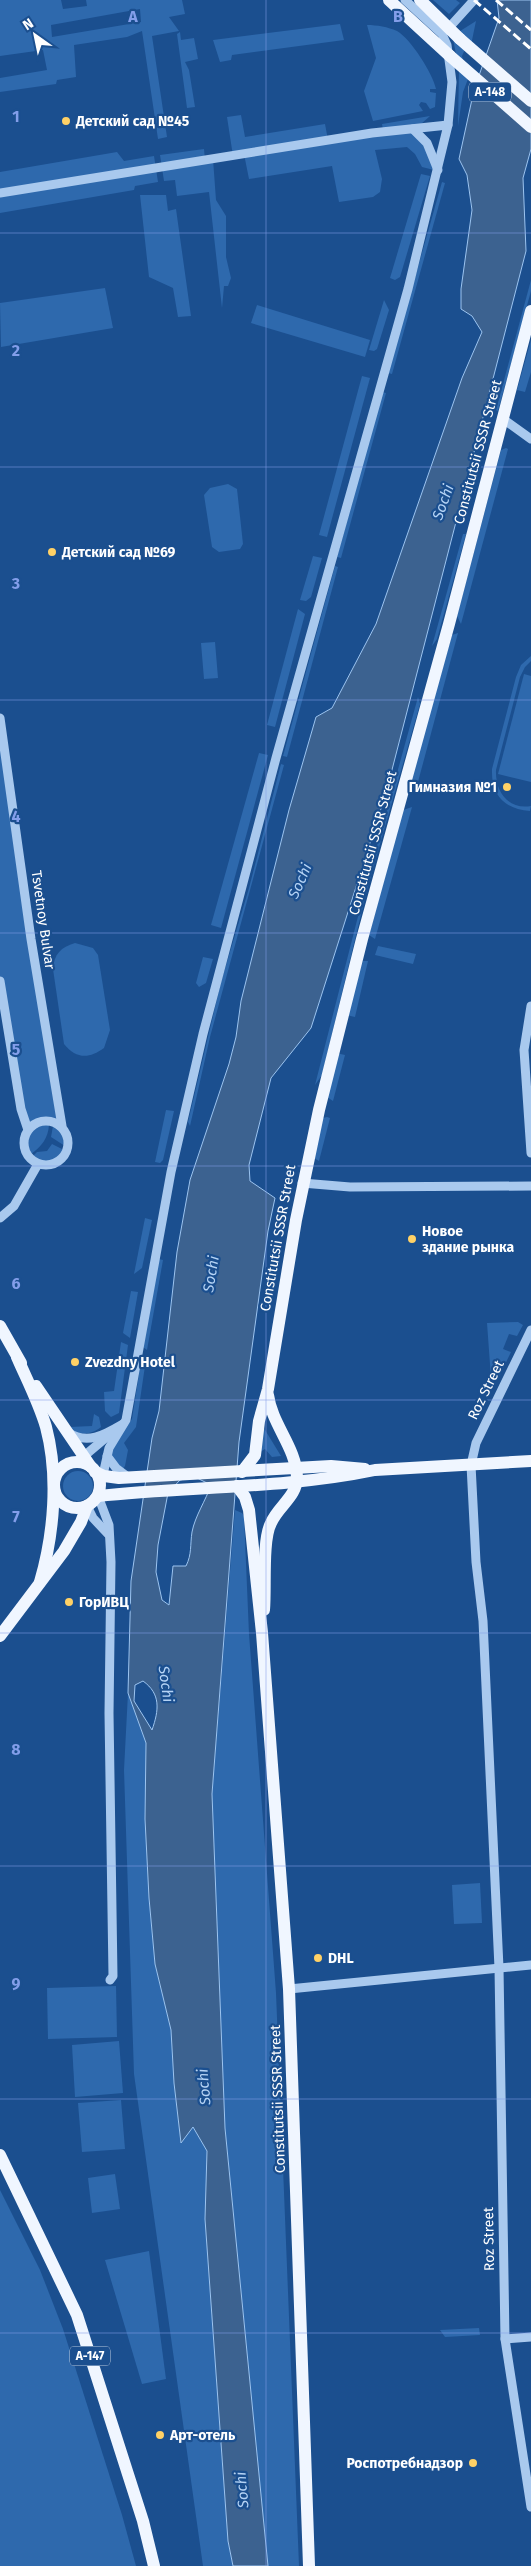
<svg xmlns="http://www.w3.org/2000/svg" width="531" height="2566" font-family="'Fira Sans',sans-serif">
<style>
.green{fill:#2e69ad;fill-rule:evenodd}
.water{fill:#3c6290;stroke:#9cc4f0;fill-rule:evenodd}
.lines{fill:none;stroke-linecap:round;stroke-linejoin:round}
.minor{stroke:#a9c9ee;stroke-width:9}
.major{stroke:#f0f6ff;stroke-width:12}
.rail{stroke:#fff;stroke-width:3;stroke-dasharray:9 4;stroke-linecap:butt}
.major-bridge{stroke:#f0f6ff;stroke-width:12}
.grid{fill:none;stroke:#839eea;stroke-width:1;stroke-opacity:0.55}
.poi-dot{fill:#ffd166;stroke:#1b4f8f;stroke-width:2}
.labels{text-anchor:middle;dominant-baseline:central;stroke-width:4.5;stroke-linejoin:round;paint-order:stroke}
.shield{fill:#1b4f8f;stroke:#bbcadd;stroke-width:1}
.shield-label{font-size:12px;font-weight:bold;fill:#fff}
.poi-label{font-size:14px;font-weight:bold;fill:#fff;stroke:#1b4f8f;text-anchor:start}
.street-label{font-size:14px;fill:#fff;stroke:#1b4f8f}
.water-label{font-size:15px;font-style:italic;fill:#b5d3f5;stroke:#1b4f8f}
.grid-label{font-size:16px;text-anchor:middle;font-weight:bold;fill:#839eea;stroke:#1b4f8f;stroke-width:4.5;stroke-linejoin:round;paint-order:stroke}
</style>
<rect width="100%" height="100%" fill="#1b4f8f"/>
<!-- green -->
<g class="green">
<path d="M0 0H61L63 9 87 6 86 0H182L185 14 169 17 179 31 152 36 167 137 158 139 142 31 127 37 74 45 76 77 57 80 56 84 0 92V78L47 70 43 50 0 56ZM140 9 141 22 52 37 51 25Z"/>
<path d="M433 0H456L460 3 449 14Z"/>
<path d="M476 21 471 45 465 49 462 56 468 79 463 92 458 126 459 69 453 39 457 33Z"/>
<path d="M340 24 344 40 232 55 231 60 220 62 213 40Z"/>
<path d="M367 25C377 25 388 27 397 31 411 39 433 74 436 89H430V92L436 93 435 107 430 109 426 103 421 102 419 105 423 111 373 121 364 91 376 58Z"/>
<path d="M180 32 181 40 194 38 198 59 185 62 189 70 195 107 187 108 177 34Z"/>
<path d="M241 115 245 137 325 124 328 140 419 132 434 170 422 167 415 154 407 147 375 150 382 179 380 192 373 197 339 202 332 166 249 179 244 154 233 156 227 117Z"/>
<path d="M430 116 421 124 383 130 382 124Z"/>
<path d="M204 149 205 160 213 159 216 200 226 216V257L231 278 228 286H224L222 308 209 192 177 196 175 180 164 181 160 155Z"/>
<path d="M117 152 124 161 154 156 158 182 135 186 134 190 0 213V172Z"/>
<path d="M421 174 430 176 400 277 395 280 390 278Z"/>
<path d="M442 182 445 183 392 374 388 373Z"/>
<path d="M140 195H166L168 211 176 209 191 316 178 317 173 288 149 277Z"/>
<path d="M531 280V291L498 411 496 410Z"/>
<path d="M105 288 113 328 1 347 0 303Z"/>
<path d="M384 300 389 310 377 349 374 351 369 350Z"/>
<path d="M257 305 370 340 365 357 251 323Z"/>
<path d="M531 340V372L525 392 517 390Z"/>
<path d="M362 376 370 378 327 537 319 535Z"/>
<path d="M382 392 386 393 341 558 337 557Z"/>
<path d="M506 448 508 449 461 624 457 616 501 450Z"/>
<path d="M228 484 237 489 243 544 240 549 219 552 212 547 204 495 210 488Z"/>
<path d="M463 534H466L437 639 432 646Z"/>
<path d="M313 556 322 558 311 597 306 601 300 600Z"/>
<path d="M335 566 338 567 287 757 283 756Z"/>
<path d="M298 609 305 614 275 727 267 725Z"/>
<path d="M458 633 415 793 410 783 452 635Z"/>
<path d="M215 642 218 678 204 679 201 643Z"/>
<path d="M531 656V661L525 667 520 677 496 770C495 791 508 810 531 806L530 811C504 809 491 795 492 769L516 677 521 665Z"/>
<path d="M524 674 531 676V782L498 774Z"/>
<path d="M418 697 420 704 367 890 322 1075 315 1085 365 889Z"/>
<path d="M0 718 62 1126 44 1120 28 1130 0 981Z"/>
<path d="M259 753 268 755 221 928 211 925Z"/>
<path d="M281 764 284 765 210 1037 190 1126 188 1122 221 982 249 888Z"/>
<path d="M412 807 375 939 369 935 403 810Z"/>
<path d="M75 943 93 948 98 955 110 1030 104 1048C89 1059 76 1059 64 1044L53 969C54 954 61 947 75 943Z"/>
<path d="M378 946 416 954 413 964 375 955Z"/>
<path d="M203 957 213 959 206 983 199 987 196 983Z"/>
<path d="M363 961H368L355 1017 346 1015Z"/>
<path d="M336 1053 345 1055 333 1101 327 1097Z"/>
<path d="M166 1110 174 1111 163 1160 160 1163 155 1162Z"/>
<path d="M327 1117 330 1118 319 1161 314 1158 323 1118Z"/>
<path d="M40 1125H49C48 1138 42 1146 31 1154 24 1142 28 1131 40 1125Z"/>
<path d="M53 1126 61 1132 65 1146 51 1137Z"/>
<path d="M52 1144 64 1150C57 1163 44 1165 33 1156L37 1152 47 1151Z"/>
<path d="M145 1218 152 1220 142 1268 134 1274Z"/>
<path d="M159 1259 163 1260 147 1350 143 1347Z"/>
<path d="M131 1291 138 1292 130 1338 123 1333Z"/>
<path d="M518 1322 523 1325 517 1336 509 1334 503 1349 511 1352 499 1377 491 1378 487 1323Z"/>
<path d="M121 1342 128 1345 119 1413 111 1417 105 1411 104 1392 114 1391Z"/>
<path d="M141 1361 145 1366 136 1427 124 1443 128 1450 125 1466 122 1470 114 1464 109 1449 132 1419Z"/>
<path d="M94 1414 99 1417 101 1427C91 1435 81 1435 69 1431L70 1427 92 1426Z"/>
<path d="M262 1425 281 1456 272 1457 265 1449 260 1452Z"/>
<circle cx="78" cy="1486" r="15"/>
<path d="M235 1510 242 1513 244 1516 249 1634 276 1993 299 2566H268L225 2128 212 1794Z"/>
<path d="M128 1693 146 1743 145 1819 149 1898 155 1964 171 2030 174 2083 181 2142 193 2126 207 2151 205 2219 228 2541 233 2566H203L134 2074 124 1770Z"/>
<path d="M480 1883 482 1923 454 1924 452 1885Z"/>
<path d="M116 1986 117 2037 48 2039 47 1988Z"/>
<path d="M119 2041 123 2093 75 2097 72 2045Z"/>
<path d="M121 2100 125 2149 82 2152 78 2103Z"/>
<path d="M115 2174 120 2209 92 2213 88 2178Z"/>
<path d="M0 2190 40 2270 63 2329 122 2515 136 2566H0Z"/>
<path d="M149 2251 166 2379 142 2384 105 2260Z"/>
<path d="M479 2328 480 2335 445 2337 440 2330Z"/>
</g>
<!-- water -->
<path class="water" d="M497 0H531V149L523 178 526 251 386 793 311 1028 271 1078 249 1165 250 1181 275 1198 268 1231 239 1442 212 1794 225 2128 268 2566H233L228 2541 205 2219 207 2151 193 2127 181 2143 174 2083 171 2030 155 1964 149 1898 145 1819 146 1743 128 1693 131 1581 152 1438 159 1411 177 1252 190 1180 229 1064 236 1037 241 1001 289 810 316 717 332 708 376 624 462 378 482 332 472 316 461 309V289L472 210 467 175 459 159 474 90 499 18ZM195 1477 211 1485C206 1500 195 1516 192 1532 190 1545 192 1554 186 1566H173L169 1605 162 1600 156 1572 158 1545 168 1493 180 1480ZM143 1681C161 1694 159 1710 152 1730L134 1701 135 1685Z"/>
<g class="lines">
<!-- minor -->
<g class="minor">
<path d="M446 31 474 0"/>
<path d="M413 129 427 143 438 170"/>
<path d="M0 193 372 133 448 125"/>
<path d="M503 419 531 439"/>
<path d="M0 718 31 939 62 1126"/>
<path d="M0 981 21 1109 28 1130"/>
<path d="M531 1006 524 1050 531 1153"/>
<circle cx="46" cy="1143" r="22"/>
<path d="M302 1183 350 1187 531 1186"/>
<path d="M0 1218 14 1206 38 1164"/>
<path d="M531 1330 476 1443 471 1465 476 1562 483 1621 499 1968 505 2339 531 2507"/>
<path d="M68 1432C87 1446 106 1434 123 1424"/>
<path d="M107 1456 116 1468 128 1477"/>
<path d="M77 1462 109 1435"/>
<path d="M100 1488 109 1448 126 1420 171 1172 203 1034 276 758 408 289 448 125 452 82 447 45 442 34 405 0"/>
<path d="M98 1496 109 1525 111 1562 109 1713 113 1976 110 1980"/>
<path d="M87 1506 93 1518 108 1534"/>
<path d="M289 1989 531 1965"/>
<path d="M505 2339 531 2337"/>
</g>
<!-- major -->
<g class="major">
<path d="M460 39 531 101"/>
<path d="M450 56 531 127"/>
<path d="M0 1326 21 1363"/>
<path d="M17 1357C27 1380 39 1403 46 1427 59 1476 54 1534 40 1582"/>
<path d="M36 1386 91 1467"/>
<circle cx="77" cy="1485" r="23"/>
<path d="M95 1472 104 1476 119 1478 331 1466 365 1469"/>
<path d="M242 1472 255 1455 259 1421 268 1389 296 1220 319 1110 362 939 449 624 531 311"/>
<path d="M237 1486 245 1497 249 1510 262 1633 289 1989 309 2566"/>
<path d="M98 1496C189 1486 284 1489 375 1470L531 1461"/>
<path d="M264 1610C266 1588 262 1540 271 1523 278 1506 297 1497 297 1477 296 1447 272 1425 268 1395"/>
<path d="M0 1636 64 1551 81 1522 87 1506"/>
<path d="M0 2155 77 2315 143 2521 154 2566"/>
</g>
<!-- rail -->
<g class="rail">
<path d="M474 0 531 49"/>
<path d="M496 0 531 30"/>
</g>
<!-- major-bridge -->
<g class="major-bridge">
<path d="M389 0 450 56"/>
<path d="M420 0 460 39"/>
</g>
</g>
<!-- grid -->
<path class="grid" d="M266 0V2566M0 233H531M0 467H531M0 700H531M0 933H531M0 1166H531M0 1400H531M0 1633H531M0 1866H531M0 2099H531M0 2333H531"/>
<!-- markers -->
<g class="poi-dot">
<circle cx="66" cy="121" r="5"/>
<circle cx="52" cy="552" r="5"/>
<circle cx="507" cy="787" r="5"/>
<circle cx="412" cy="1239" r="5"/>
<circle cx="75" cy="1362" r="5"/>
<circle cx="69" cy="1602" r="5"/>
<circle cx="318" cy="1958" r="5"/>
<circle cx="160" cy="2435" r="5"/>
<circle cx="473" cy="2463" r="5"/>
</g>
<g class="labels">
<!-- shield labels -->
<g class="shield">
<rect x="469" y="82.5" width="42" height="19" rx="4"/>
<rect x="70" y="2346.5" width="40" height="19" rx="4"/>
</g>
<g class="shield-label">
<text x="490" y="92">А-148</text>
<text x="90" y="2356">А-147</text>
</g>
<!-- poi labels -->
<g class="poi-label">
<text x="76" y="121">Детский сад №45</text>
<text x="62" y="552">Детский сад №69</text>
<text x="497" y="787" text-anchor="end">Гимназия №1</text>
<text x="422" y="1231">Новое<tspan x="422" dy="16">здание рынка</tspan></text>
<text x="85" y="1362">Zvezdny Hotel</text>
<text x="79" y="1602">ГорИВЦ</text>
<text x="328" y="1958">DHL</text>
<text x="170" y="2435">Арт-отель</text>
<text x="463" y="2463" text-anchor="end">Роспотребнадзор</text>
</g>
<!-- street labels -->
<g class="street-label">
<text transform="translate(478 452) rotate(-75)">Constitutsii SSSR Street</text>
<text transform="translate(373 843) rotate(-75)">Constitutsii SSSR Street</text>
<text transform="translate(43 920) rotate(82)">Tsvetnoy Bulvar</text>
<text transform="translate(278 1238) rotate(-80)">Constitutsii SSSR Street</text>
<text transform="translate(486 1390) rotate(-64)">Roz Street</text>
<text transform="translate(278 2099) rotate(-92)">Constitutsii SSSR Street</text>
<text transform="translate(489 2239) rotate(-91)">Roz Street</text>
</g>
<!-- water labels -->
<g class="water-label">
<text transform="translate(443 502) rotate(-70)">Sochi</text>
<text transform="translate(300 881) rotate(-66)">Sochi</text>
<text transform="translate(211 1274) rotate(-81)">Sochi</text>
<text transform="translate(166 1684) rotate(82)">Sochi</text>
<text transform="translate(204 2087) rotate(-95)">Sochi</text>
<text transform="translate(242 2490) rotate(-95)">Sochi</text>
</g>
</g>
<g class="grid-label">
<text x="133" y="22">A</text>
<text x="398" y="22">B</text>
<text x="16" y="122">1</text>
<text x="16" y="356">2</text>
<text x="16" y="589">3</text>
<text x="16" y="822">4</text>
<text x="16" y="1055">5</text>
<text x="16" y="1289">6</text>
<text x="16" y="1522">7</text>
<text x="16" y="1755">8</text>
<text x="16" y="1989">9</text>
</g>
<!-- north arrow -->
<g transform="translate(35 35) rotate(327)" stroke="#1b4f8f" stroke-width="4" paint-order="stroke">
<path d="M0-4L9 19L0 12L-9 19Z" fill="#ffffff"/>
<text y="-8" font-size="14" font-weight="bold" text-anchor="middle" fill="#ffffff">N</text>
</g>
</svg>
